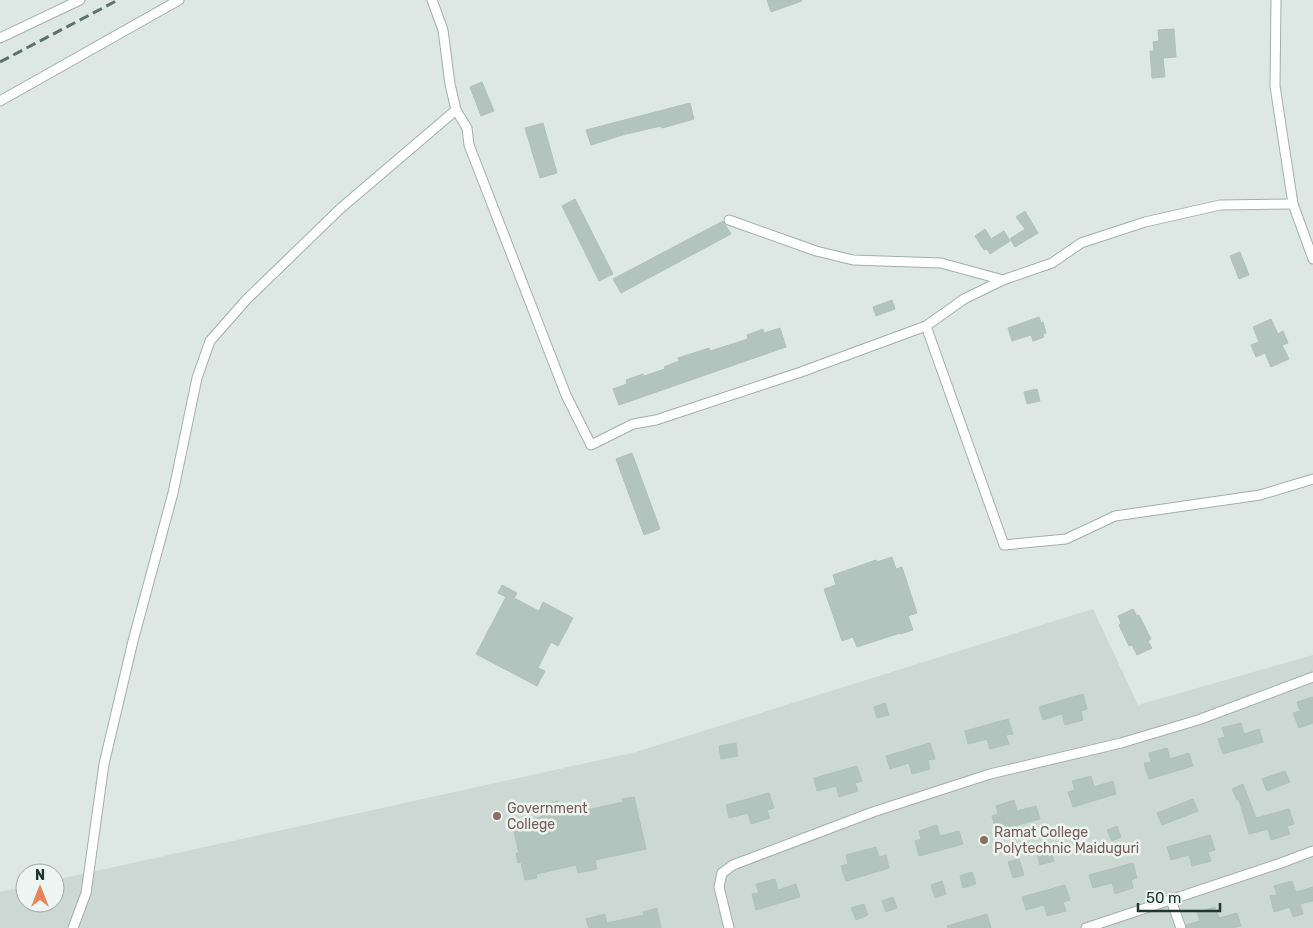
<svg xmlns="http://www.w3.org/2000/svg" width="1313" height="928" font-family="Rubik,sans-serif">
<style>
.built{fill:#ccd8d3}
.building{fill:#b3c3bd;stroke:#b0c1bb}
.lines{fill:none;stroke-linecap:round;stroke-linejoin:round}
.street-casing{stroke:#a1afab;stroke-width:11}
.street{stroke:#fff;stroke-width:9}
.rail{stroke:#5a736d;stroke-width:3;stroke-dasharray:10 5;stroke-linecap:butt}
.education-dot{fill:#8d6e63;stroke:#edf5f2;stroke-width:2}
.labels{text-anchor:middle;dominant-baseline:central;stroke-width:5;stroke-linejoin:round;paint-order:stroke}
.education-label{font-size:14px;fill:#785e54;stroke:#edf5f2;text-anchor:start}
</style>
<rect width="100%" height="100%" fill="#dde8e4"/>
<!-- built -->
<path class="built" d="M1093 609 1138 705 1313 655V928H0V892L25 887V903H55V880L636 752Z"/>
<!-- building -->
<g class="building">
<path d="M767 0H801L802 1 771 12Z"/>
<path d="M1174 29 1176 57 1163 58 1165 77 1152 78 1150 51H1154L1153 42 1159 41 1158 30Z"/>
<path d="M482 82 494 111 481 116 470 87Z"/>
<path d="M690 103 694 119 662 128 661 126 626 134 591 145 586 130Z"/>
<path d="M543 123 557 173 540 178 525 128Z"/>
<path d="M575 199 613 274 599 281 562 206Z"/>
<path d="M1025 211 1038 233 1015 247 1010 239 1025 229 1016 217Z"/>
<path d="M723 221 731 234 621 293 613 279Z"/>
<path d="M985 229 991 239 1004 231 1010 241 990 254 987 249 984 250 975 236Z"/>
<path d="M1240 252 1249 275 1239 279 1230 256Z"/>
<path d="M892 300 895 309 876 316 873 307Z"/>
<path d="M1039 317 1041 323 1043 322 1046 333 1043 334 1044 337 1033 341 1031 335 1012 341 1008 328Z"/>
<path d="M1271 319 1278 334 1283 331 1288 343 1282 345 1289 359 1271 367 1265 353 1256 357 1251 345 1259 342 1253 327Z"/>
<path d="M780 328 786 347 619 405 613 389 627 384 626 380 643 374 644 376 665 369 664 367 679 361 678 358 709 348 710 351 748 339 747 335 763 329 764 333Z"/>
<path d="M1037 389 1040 401 1027 404 1024 392Z"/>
<path d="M632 453 660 529 644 535 616 459Z"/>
<path d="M892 557 896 569 902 567 917 613 908 616 913 630 900 634V633L857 647 853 637 842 641 824 589 836 585 833 575 876 560 877 562Z"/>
<path d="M502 585 517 593 514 598 539 611 543 602 573 618 558 646 551 642 538 668 545 671 537 686 476 654 506 597 498 593Z"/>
<path d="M1133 609 1137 616 1139 615 1151 639 1148 641 1152 648 1137 655 1132 645 1129 646 1119 625 1121 623 1118 616Z"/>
<path d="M1083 694 1087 709 1081 711 1083 720 1065 725 1062 714 1043 720 1039 707Z"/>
<path d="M1313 697V723L1299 728 1293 713 1300 711 1297 702Z"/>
<path d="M885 703 889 715 877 718 874 707Z"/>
<path d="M1008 719 1013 734 1006 735 1009 744 990 749 987 739 968 744 965 731Z"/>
<path d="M1241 723 1244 734 1259 729 1263 742 1223 754 1218 739 1225 737 1222 728Z"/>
<path d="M736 743 738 756 721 759 719 746Z"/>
<path d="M930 743 935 759 928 760 930 769 912 774 909 763 890 769 886 756Z"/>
<path d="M1167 748 1170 759 1189 753 1193 766 1149 779 1144 763 1151 762 1149 753Z"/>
<path d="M857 766 862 781 855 783 858 791 839 797 836 786 817 791 814 778Z"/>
<path d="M1285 771 1290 782 1267 791 1262 779Z"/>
<path d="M1091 776 1094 787 1113 781 1116 794 1073 807 1068 792 1075 790 1072 781Z"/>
<path d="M1243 784 1256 818 1289 809 1294 824 1287 826 1290 834 1271 840 1268 829 1249 834 1239 800H1237L1232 789Z"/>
<path d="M769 793 774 808 767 810 770 818 751 824 748 813 729 818 726 805Z"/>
<path d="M634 797 646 849 595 860 597 869 578 873 576 865 536 874 537 878 525 880 521 862 518 863 516 853H519L512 824 541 817 538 806 557 801 561 816 623 802 622 799Z"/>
<path d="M1193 799 1198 811 1162 825 1157 813Z"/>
<path d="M1014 800 1017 811 1036 806 1040 819 996 831 992 816 998 814 996 806Z"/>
<path d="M937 825 940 836 959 831 963 844 919 856 915 841 921 839 919 831Z"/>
<path d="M1117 826 1121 837 1112 841 1107 830Z"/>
<path d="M1210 835 1215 850 1208 852 1211 861 1192 866 1189 855 1171 860 1167 847Z"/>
<path d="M876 847 879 857 886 855 889 868 846 881 841 866 848 864 846 855Z"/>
<path d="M1050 849 1054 861 1040 865 1037 853Z"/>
<path d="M1019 859 1024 875 1013 878 1008 862Z"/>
<path d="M1133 863 1137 878 1131 880 1133 888 1115 894 1112 883 1093 888 1089 875Z"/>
<path d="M972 872 976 884 963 888 960 876Z"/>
<path d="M775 879 778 890 796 884 800 897 756 910 752 894 759 893 756 884Z"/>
<path d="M942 881 946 894 935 898 931 885Z"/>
<path d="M1292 881 1296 892 1313 887V901L1300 904 1303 914 1293 917 1290 907 1274 912 1270 896 1277 895 1274 886Z"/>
<path d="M1065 885 1070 900 1063 902 1066 911 1047 916 1044 905 1026 910 1022 897Z"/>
<path d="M893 897 897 908 886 912 882 901Z"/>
<path d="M864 904 868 915 856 920 851 908Z"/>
<path d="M1215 907 1219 918 1237 913 1241 926 1232 928H1187L1186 925 1200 921 1197 912Z"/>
<path d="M657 908 661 928H589L586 919 605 914 607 923 644 915 643 912Z"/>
<path d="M987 914 991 928H948L947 926Z"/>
</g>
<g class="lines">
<!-- street casing -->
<g class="street-casing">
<g id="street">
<path d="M432 0 443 30 450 84 456 110 467 128 469 145 566 395 591 445 633 424 656 420 801 372 926 326 964 299 1003 280 1052 263 1081 243 1145 222 1220 205 1293 204"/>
<path d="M1276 0 1275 86 1293 204 1313 259"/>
<path d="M0 38 80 0"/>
<path d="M0 101 179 0"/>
<path d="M729 220 816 251 853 260 941 263 1003 280"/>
<path d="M926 326 1004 545 1066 539 1115 516 1260 495 1313 479"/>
<path d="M1171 900 1181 928"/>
<path d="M73 928 86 893 104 764 133 641 173 493 197 378 210 341 247 299 341 208 456 110"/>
<path d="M729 928 719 887 722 873 733 865 873 812 990 774 1121 743 1198 720 1313 677"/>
<path d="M1086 928 1281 863 1313 851"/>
</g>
</g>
<!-- street -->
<use href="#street" class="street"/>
<!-- rail -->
<path class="rail" d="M0 62 118 0"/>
</g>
<!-- markers -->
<g class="education-dot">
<circle cx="497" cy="816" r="5"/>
<circle cx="984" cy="840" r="5"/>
</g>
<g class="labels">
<!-- education labels -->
<g class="education-label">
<text x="507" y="808">Government<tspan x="507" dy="16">College</tspan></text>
<text x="994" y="832">Ramat College<tspan x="994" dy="16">Polytechnic Maiduguri</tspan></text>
</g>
</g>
<!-- north arrow -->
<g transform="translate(40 888)"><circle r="24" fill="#edf5f2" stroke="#9ba9a5"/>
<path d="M0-4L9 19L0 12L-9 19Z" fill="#ea8359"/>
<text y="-8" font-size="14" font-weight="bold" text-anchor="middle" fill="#203732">N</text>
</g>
<!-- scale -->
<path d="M1138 903v8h82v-8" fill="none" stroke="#203732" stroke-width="2.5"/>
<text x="1146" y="903" font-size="15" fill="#203732" stroke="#edf5f2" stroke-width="4" paint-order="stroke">50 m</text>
</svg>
